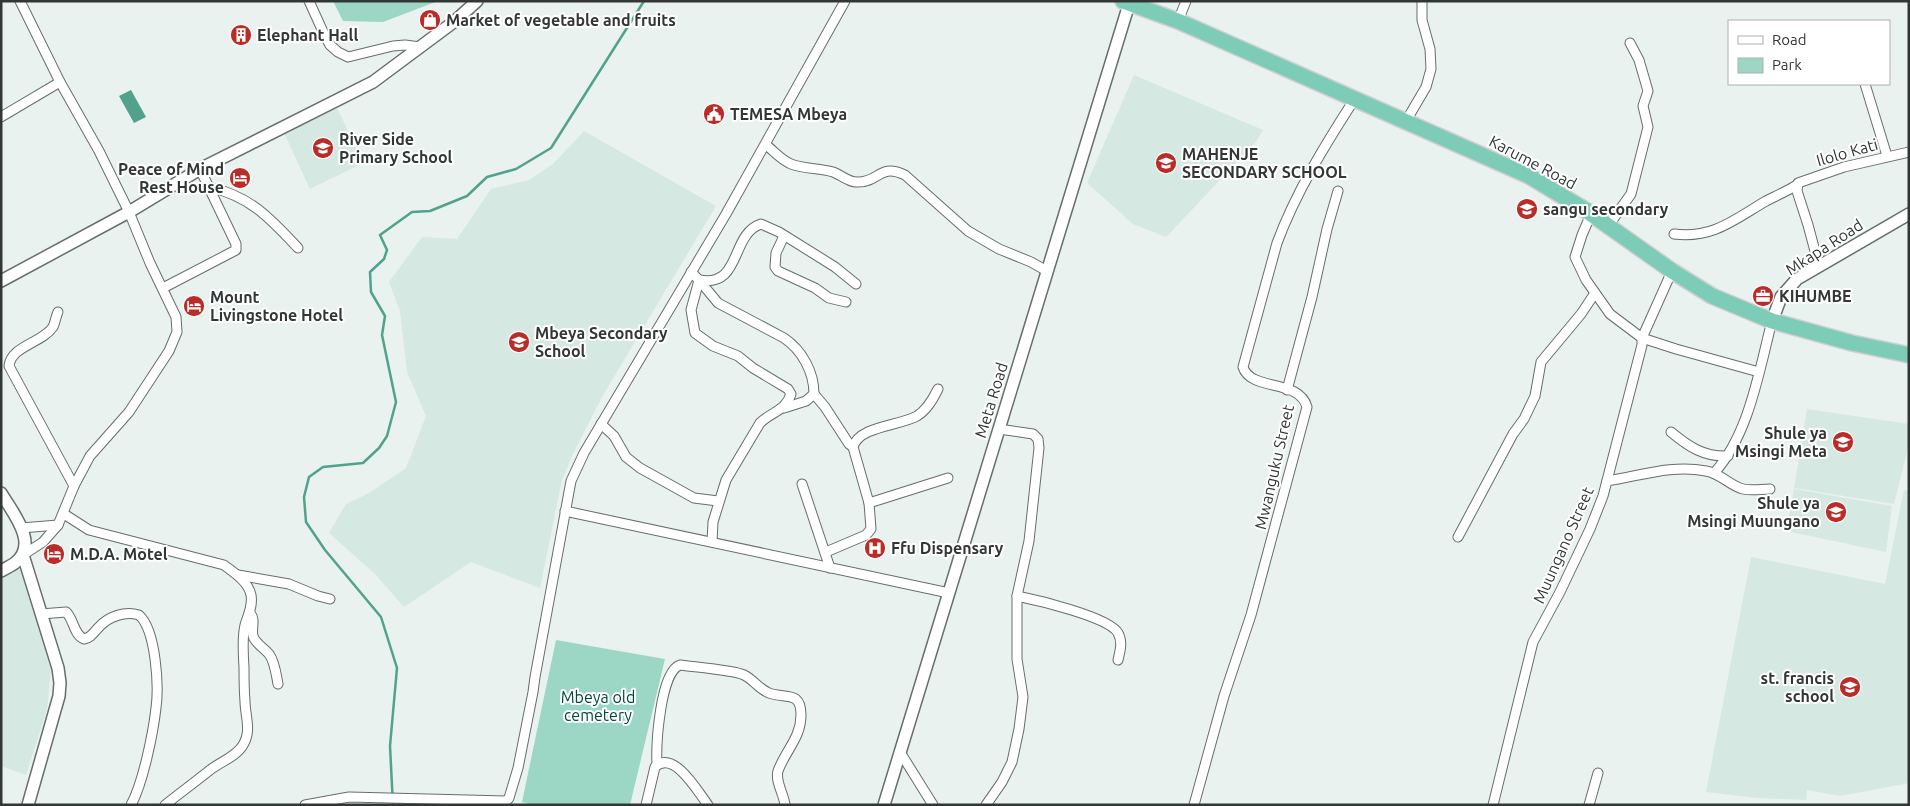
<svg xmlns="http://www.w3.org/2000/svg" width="1910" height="806" font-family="Ubuntu,sans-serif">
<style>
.built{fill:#d6e8e2}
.green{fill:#9cd7c6}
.water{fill:#52a18d}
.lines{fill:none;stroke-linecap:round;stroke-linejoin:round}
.stream{stroke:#52a18d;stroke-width:2.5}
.minor-casing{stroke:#666e6b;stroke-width:11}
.tertiary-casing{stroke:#666e6b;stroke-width:14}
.trunk-casing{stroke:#cecfce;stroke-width:18}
.minor{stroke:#fff;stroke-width:9}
.tertiary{stroke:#fff;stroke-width:11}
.trunk{stroke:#7cccb8;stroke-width:15}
.labels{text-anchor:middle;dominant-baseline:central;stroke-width:4;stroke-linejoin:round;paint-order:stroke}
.poi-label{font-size:16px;font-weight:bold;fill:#323634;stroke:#fff;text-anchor:start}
.street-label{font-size:16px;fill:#323634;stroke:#fff}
.park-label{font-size:16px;fill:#00473a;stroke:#fff}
</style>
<rect width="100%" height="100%" fill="#e9f2ef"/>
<!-- built -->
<g class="built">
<path d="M1134 75 1263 130 1255 143 1166 237 1133 224 1087 183Z"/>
<path d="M337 108 363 163 310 189 284 133Z"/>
<path d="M584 131 716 206 602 397 573 454 562 480 540 588 471 562 404 607 375 574 329 533 346 504 369 493 406 468 426 416 407 372 400 311 389 282 422 237 457 239 491 189 529 180 553 164Z"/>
<path d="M1807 409 1909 424V444L1894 504 1794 488Z"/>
<path d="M1794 489 1892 506 1886 552 1786 531Z"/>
<path d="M1904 490 1909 491V783L1840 796 1807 790 1806 800 1757 798 1706 792 1751 557 1885 584Z"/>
<path d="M23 569 52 657 47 710 26 775 1 766V574Z"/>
</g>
<!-- green -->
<g class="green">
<path d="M333 1H438L383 22 343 21Z"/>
<path d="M556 640 665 659 630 805H532L522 802Z"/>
</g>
<!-- water -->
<path class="water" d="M131 90 146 117 134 123 119 96Z"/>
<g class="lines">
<!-- stream -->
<path class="stream" d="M393 805 390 746 397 668 381 617 325 550 306 522 304 497 309 477 323 467 363 463 379 448 387 436 396 402 382 335 385 316 371 292 370 272 384 259 387 250 380 235 412 212 430 211 467 196 487 177 516 169 551 148 644 1"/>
<!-- minor casing -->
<g class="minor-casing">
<g id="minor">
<path d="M20 1 60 82 99 151 129 212 150 263 176 317 177 332 169 351 129 412 90 456 74 486 58 525 43 542 23 555"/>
<path d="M309 1 324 34 330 45 338 52 348 57 393 46 405 45 420 47"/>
<path d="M1178 21 1186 1"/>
<path d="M1865 84 1887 156"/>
<path d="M1 117 60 82"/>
<path d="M1406 121 1426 87 1431 69 1430 49 1422 20V1"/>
<path d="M766 145C774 151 781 160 791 164 804 169 819 168 833 172 841 175 850 183 858 182 880 182 879 163 905 175L968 231 999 249 1031 262 1047 271"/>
<path d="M209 187C250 196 270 218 298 248"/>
<path d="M1591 214 1582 235 1575 257 1586 280 1610 314 1642 338 1676 349 1759 372"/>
<path d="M1608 226 1631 194 1648 127 1643 106 1648 91 1639 60 1630 43"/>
<path d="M1674 234C1713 239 1735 219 1766 201 1776 196 1787 191 1797 185"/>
<path d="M784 236 776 253 775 267 778 271 815 288 829 298 846 302"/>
<path d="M1819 266 1808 225 1797 191 1798 183 1844 167 1909 152"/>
<path d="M691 272 699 280 691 310 695 333 713 346 738 356 753 368 788 389 791 394C785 412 772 411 760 423L726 480 713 522 712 542"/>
<path d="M699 280 718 303 784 338C802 350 814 372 814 394L806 401 784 408"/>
<path d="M699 280C742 288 730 234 761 224L779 232 835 267 856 284"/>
<path d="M163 288 236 250V244L200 169"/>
<path d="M58 312C56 316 55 323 53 327 42 343 11 346 9 366L74 486"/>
<path d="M1287 390 1312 297 1327 229 1338 191"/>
<path d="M814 394 825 407 849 444 853 447"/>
<path d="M601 424 614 436 626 457 640 468 694 498 718 501"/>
<path d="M1671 432C1689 447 1704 457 1728 456"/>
<path d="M1714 473C1749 435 1759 371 1772 321"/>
<path d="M1607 481C1640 476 1672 464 1706 471 1722 474 1730 486 1743 489 1751 491 1762 489 1770 489"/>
<path d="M802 484 830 568"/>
<path d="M869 503 948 478"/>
<path d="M565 511 949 593"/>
<path d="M64 514 89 530 224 565C234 573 248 581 251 595 253 606 248 615 245 625 242 638 243 653 244 667 244 678 244 690 245 701 245 716 252 731 243 745 236 757 220 762 210 770 195 782 180 793 165 805"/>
<path d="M21 528 58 525"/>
<path d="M1458 537 1513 434 1524 419 1535 396 1541 362 1581 314 1595 293"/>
<path d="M826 552 866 535 871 529 869 503 853 447C859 426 899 426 917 416 927 410 933 399 938 389"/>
<path d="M238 575 289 584 318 596 330 599"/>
<path d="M1017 596C1037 600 1109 617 1118 633 1123 642 1120 651 1118 660"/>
<path d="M250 613C256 620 251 627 253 636 255 643 264 648 269 654 275 662 276 674 278 684"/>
<path d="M41 614 66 612C74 619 73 634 84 639 91 638 94 632 99 627 109 616 125 611 139 615 156 630 159 686 156 708 153 734 143 783 131 805"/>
<path d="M900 752 933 805"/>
<path d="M657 764C656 745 660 672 680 665 694 667 734 670 744 675 754 680 759 689 769 693 785 699 801 690 801 715 801 738 785 751 778 771 775 782 784 794 785 805"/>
<path d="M305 805 349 797 506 801 509 798 518 768 533 692 535 677 571 481 584 453 726 214 845 1"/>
<path d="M646 805 655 767C674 749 698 792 708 805"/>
<path d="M986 805 1002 782 1012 762 1019 729 1023 697 1017 659V596L1029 541 1039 448 1038 439 1033 434 999 429"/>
<path d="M1194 805 1224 696 1251 615 1307 407C1299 378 1251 392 1243 367L1277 243C1296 192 1325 145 1354 100"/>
<path d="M1493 805 1533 642 1560 592 1590 529 1603 496 1642 345V338L1672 271"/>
<path d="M1589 805 1598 773"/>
</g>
</g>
<!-- tertiary casing -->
<g class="tertiary-casing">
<g id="tertiary">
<path d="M1 281 129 212 200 169 373 82 455 21 477 1"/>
<path d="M1772 321 1781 297 1797 279 1909 214"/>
<path d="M1 493C12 512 40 544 15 563 11 566 6 568 1 571"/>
<path d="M23 555 58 668 60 683 59 696 28 805"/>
<path d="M884 805 1129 4"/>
</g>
</g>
<!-- trunk casing -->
<g class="trunk-casing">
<path id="trunk" d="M1123 1 1178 21 1529 176 1587 211 1672 271 1712 296 1772 321 1852 343 1909 355"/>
</g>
<!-- minor -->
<use href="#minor" class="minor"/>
<!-- tertiary -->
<use href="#tertiary" class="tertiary"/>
<!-- trunk -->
<use href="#trunk" class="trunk"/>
</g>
<!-- icons -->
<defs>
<g id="shop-disc" transform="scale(1.125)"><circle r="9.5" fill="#ba2c28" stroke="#fff"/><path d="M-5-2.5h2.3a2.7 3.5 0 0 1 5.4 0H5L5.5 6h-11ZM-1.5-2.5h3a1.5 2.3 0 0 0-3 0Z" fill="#fff"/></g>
<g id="building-disc" transform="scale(1.125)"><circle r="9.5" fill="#ba2c28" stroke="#fff"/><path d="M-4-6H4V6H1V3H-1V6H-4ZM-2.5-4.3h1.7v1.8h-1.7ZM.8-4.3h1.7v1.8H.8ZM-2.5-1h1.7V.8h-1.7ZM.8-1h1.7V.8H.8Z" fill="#fff"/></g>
<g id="civic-disc" transform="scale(1.125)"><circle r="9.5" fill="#ba2c28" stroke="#fff"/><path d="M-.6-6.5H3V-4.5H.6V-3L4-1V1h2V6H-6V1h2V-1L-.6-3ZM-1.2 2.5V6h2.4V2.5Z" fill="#fff"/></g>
<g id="school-disc" transform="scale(1.125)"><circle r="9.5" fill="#ba2c28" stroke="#fff"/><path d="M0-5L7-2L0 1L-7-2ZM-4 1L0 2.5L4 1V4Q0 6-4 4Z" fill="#fff"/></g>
<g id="hotel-disc" transform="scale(1.125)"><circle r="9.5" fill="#ba2c28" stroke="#fff"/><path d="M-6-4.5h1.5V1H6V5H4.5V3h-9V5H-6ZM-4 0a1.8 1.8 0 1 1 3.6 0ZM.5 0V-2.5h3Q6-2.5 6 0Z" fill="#fff"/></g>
<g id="office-disc" transform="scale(1.125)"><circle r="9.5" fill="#ba2c28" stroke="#fff"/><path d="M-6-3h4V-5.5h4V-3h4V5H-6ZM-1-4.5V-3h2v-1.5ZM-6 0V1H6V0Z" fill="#fff"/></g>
<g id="hospital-disc" transform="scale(1.125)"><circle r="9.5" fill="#ba2c28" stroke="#fff"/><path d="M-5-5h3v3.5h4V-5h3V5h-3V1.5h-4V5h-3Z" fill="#fff"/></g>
</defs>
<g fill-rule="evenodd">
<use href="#shop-disc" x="430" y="20"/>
<use href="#building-disc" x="241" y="35"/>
<use href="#civic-disc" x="714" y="114"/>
<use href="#school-disc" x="323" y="148"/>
<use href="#school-disc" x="1166" y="163"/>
<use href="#hotel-disc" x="240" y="178"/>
<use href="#school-disc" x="1527" y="209"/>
<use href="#office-disc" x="1763" y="296"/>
<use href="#hotel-disc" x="194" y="306"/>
<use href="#school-disc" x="519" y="342"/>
<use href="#school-disc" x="1843" y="442"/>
<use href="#school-disc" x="1836" y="512"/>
<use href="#hospital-disc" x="875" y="548"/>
<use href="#hotel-disc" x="54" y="554"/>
<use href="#school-disc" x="1850" y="687"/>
</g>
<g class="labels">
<!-- poi labels -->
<g class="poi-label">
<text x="446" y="20">Market of vegetable and fruits</text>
<text x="257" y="35">Elephant Hall</text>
<text x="730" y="114">TEMESA Mbeya</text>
<text x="339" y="139">River Side<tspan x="339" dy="18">Primary School</tspan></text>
<text x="1182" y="154">MAHENJE<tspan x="1182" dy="18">SECONDARY SCHOOL</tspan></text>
<text x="224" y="169" text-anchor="end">Peace of Mind<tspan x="224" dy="18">Rest House</tspan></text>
<text x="1543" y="209">sangu secondary</text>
<text x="1779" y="296">KIHUMBE</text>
<text x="210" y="297">Mount<tspan x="210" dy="18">Livingstone Hotel</tspan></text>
<text x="535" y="333">Mbeya Secondary<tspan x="535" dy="18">School</tspan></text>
<text x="1827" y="433" text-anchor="end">Shule ya<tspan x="1827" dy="18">Msingi Meta</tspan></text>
<text x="1820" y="503" text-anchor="end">Shule ya<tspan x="1820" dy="18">Msingi Muungano</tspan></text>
<text x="891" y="548">Ffu Dispensary</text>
<text x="70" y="554">M.D.A. Motel</text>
<text x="1834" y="678" text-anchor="end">st. francis<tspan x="1834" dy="18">school</tspan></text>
</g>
<!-- street labels -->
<g class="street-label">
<text transform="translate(1847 152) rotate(-16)">Ilolo Kati</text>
<text transform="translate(1533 162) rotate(28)">Karume Road</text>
<text transform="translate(1824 247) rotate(-33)">Mkapa Road</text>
<text transform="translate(991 400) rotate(-73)">Meta Road</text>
<text transform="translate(1274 467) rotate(-77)">Mwanguku Street</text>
<text transform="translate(1563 545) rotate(-66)">Muungano Street</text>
</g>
<!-- park labels -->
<g class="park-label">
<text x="598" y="697">Mbeya old<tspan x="598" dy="18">cemetery</tspan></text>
</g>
</g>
<!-- border -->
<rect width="1910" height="806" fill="none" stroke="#323634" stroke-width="5"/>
<!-- legend -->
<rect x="1728" y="20" width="162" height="65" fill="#ffffff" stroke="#adafae"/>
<rect x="1738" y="36" width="25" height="8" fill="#ffffff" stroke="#adafae"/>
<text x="1772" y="45" font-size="15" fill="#323634">Road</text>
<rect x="1738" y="58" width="25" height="15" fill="#9cd7c6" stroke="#adafae"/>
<text x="1772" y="70" font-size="15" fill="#323634">Park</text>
</svg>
